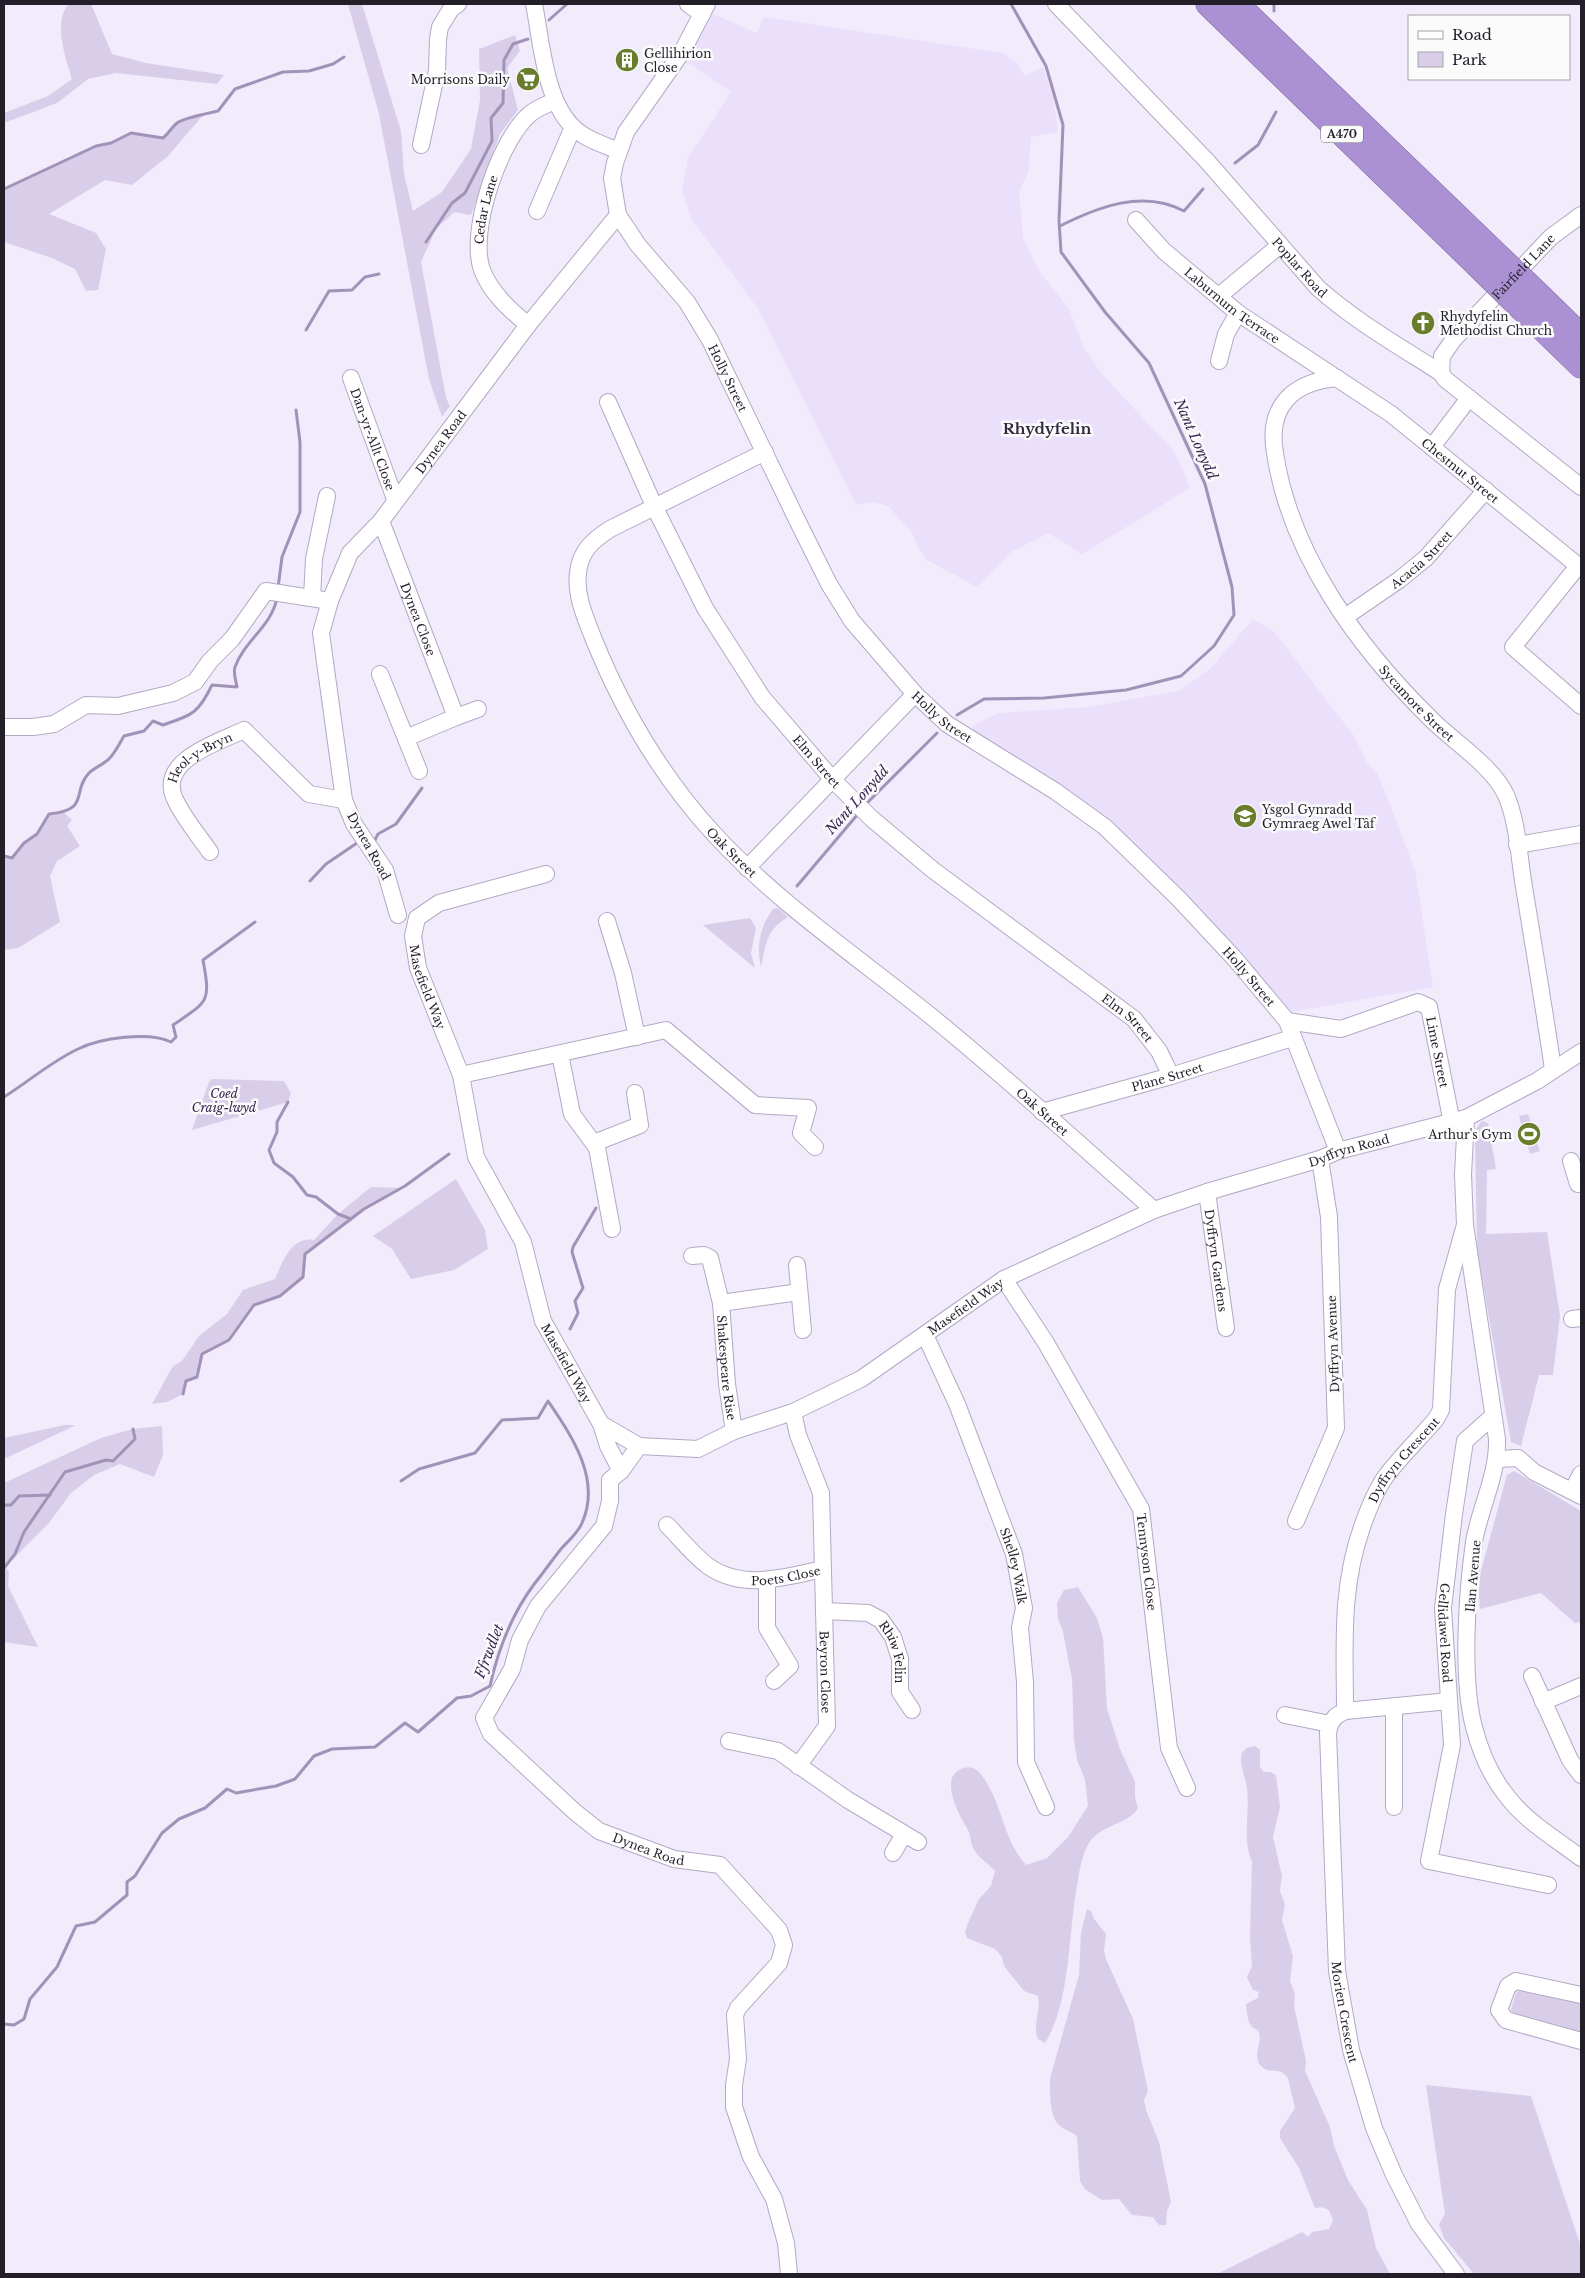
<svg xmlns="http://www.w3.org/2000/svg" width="1585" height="2278" font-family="'Libre Baskerville',serif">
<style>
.built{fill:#eae0fc}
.green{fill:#d8ceea}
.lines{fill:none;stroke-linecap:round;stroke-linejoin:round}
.stream{stroke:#a193b8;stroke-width:3}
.minor-casing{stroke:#b2a9c3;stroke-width:18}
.highway-casing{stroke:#7b6998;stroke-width:25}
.minor{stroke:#fff;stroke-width:16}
.highway{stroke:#ab91d4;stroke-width:24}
.highway-bridge-casing{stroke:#7b6998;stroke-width:25;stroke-linecap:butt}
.highway-bridge{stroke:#ab91d4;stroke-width:24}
.labels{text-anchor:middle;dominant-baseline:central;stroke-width:5;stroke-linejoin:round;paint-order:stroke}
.shield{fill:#fbfbfb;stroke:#636168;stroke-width:1}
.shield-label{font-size:11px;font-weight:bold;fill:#221f29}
.poi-label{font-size:12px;fill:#221f29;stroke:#fbfbfb;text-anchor:start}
.street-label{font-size:12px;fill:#221f29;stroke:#fbfbfb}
.park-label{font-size:12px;font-style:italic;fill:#372252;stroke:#fbfbfb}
.water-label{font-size:14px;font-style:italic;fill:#392454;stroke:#fbfbfb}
.quarter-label{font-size:15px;font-weight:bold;fill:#31293e;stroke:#fbfbfb}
</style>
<rect width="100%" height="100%" fill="#f1ebfc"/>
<!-- built -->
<g class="built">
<path d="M713 14 757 33 764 17 1002 53 1016 62 1025 76 1043 67 1053 96 1058 132 1031 137 1028 172 1019 192 1023 237 1037 268 1070 311 1084 348 1102 374 1171 448 1181 465 1190 488 1082 554 1048 533 1011 552 977 587 927 560 919 549 912 533 888 506 874 502 856 505 758 309 692 220 682 190 688 158 731 92 686 61Z"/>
<path d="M1253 619 1274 632 1355 737 1366 761 1378 774 1415 870 1433 987 1291 1012 1185 896 971 732 974 725 999 713 1089 707 1178 691 1210 669Z"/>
</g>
<!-- green -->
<g class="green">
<path d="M69 4H91L112 54 146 63 224 75 217 84 116 73 88 79 57 103 4 123V113L48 96 72 79C66 58 52 22 69 4Z"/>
<path d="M348 4H362L401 131 404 174 413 211 442 192 471 149 480 100 479 49 515 35 520 51 507 68 518 110 500 134 471 215 454 212 436 229 421 262 446 398 450 406 442 417 429 379 379 114Z"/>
<path d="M197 114H204L168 156 132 185 105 180 49 214 96 233 106 249 98 290 86 291 75 269 52 258 4 242V189L96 146 111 143 131 133 163 138 178 122 191 119Z"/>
<path d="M63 812 72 820 67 826 80 846 57 861 50 876 60 922 18 948 4 950V856L12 858 24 843 37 834 49 814Z"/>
<path d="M778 908 788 917C766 930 766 944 761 967 756 947 760 926 773 909Z"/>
<path d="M750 918 756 928 751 953 755 968 703 925Z"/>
<path d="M212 1079 284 1081 291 1093 288 1102 192 1130 209 1082Z"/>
<path d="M1528 1114 1540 1151 1530 1154 1519 1116Z"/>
<path d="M1482 1121 1488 1123 1496 1169 1487 1170 1486 1234 1547 1232 1560 1316 1553 1375H1539L1521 1446 1511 1442 1477 1250 1475 1130Z"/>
<path d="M456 1179 485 1230 488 1249 454 1270 411 1279 392 1249 373 1236Z"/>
<path d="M371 1187 400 1188 364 1209 305 1254 303 1277 288 1291 254 1305 229 1340 202 1354 197 1377 186 1382 183 1394 167 1402 152 1404 173 1366 182 1361 199 1336 227 1314 243 1290 275 1279C283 1262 291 1236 314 1240L338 1214Z"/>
<path d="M65 1425H76L4 1459V1438Z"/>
<path d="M162 1426 163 1455 154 1477 120 1464 94 1475 71 1493 48 1524 5 1567 9 1572 8 1586 38 1647 4 1642V1483L101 1438 133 1429Z"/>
<path d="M1514 1471 1581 1511V1622L1575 1623 1541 1593 1480 1609 1478 1582 1507 1475Z"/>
<path d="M1078 1587 1097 1618 1103 1638 1107 1709 1120 1749 1135 1782V1797L1138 1808C1129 1825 1099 1824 1088 1845 1081 1858 1079 1873 1077 1886 1068 1934 1071 2001 1045 2043L1038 2039C1032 2026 1041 2011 1038 1996L1024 1991 1004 1966 1002 1957 995 1949 967 1938 965 1932 968 1923 979 1899 991 1886 995 1871C989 1864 978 1857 974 1850 970 1843 971 1834 967 1828 959 1815 937 1775 964 1768 969 1766 974 1768 978 1771 1003 1799 1000 1835 1026 1865L1047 1858 1068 1837 1088 1806 1085 1780 1077 1760 1074 1739 1072 1679 1063 1632 1058 1618 1057 1603 1064 1590Z"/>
<path d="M1255 1746 1260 1750V1767L1264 1772H1270L1276 1775 1280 1807 1273 1837 1282 1876 1280 1891 1285 1905 1282 1920 1293 1956 1290 1981 1295 1994 1294 2006 1306 2061 1305 2071 1330 2127 1334 2146 1348 2180 1367 2210 1376 2248 1390 2274H1217L1302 2232 1308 2237 1312 2232 1329 2229 1333 2220 1329 2210 1321 2207 1315 2208 1299 2168 1280 2138V2131L1295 2108 1288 2078 1282 2072C1277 2070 1272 2071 1267 2070 1247 2061 1265 2041 1258 2031 1257 2029 1254 2029 1252 2027 1247 2021 1247 2012 1246 2004L1258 1998 1259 1992 1253 1990 1247 1977 1252 1966 1250 1936 1252 1861C1242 1842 1250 1811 1247 1788 1246 1778 1238 1763 1242 1753 1245 1748 1249 1747 1255 1746Z"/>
<path d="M1087 1909 1091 1911 1094 1919 1106 1934 1104 1951 1106 1959 1133 2019 1148 2091 1144 2100 1146 2110 1159 2142 1171 2202 1167 2211 1166 2225H1159L1153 2217 1132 2215 1119 2199 1102 2200 1085 2189 1080 2181 1077 2137C1072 2131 1066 2131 1060 2126 1049 2117 1050 2092 1050 2079L1079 1975 1081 1933Z"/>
<path d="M1523 1989 1581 2002V2035L1516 2018 1511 2010 1516 1993Z"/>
<path d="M1426 2085 1531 2096 1581 2247V2274H1474L1444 2238 1439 2224 1445 2214Z"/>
</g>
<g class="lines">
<!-- stream -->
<g class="stream">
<path d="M1274 11V4"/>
<path d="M549 20 567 4"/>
<path d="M1235 163 1258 145 1276 112"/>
<path d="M4 189 96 146 111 143 131 133 163 138C168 134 172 127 177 123 183 118 209 113 218 111L235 89 283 72 309 71 333 64 344 57"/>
<path d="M1060 226C1098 207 1143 189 1184 211L1203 189"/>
<path d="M426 242 452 203 465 193 492 141 491 118 503 103 504 60 513 44 528 39"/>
<path d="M306 330 329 291 352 290 365 277 379 274"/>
<path d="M278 588 282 557 300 512V442L296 410"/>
<path d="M957 715 984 699 1044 698 1126 690 1181 676 1214 646 1234 615 1232 587 1205 484 1149 363 1105 312 1061 252 1059 220 1063 125 1046 66 1011 4"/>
<path d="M865 805 937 733"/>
<path d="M373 844 378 834 396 824 422 788"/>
<path d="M4 856 12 858 24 843 37 834 49 814C91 810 71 792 89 773 94 768 100 766 105 762 113 758 119 744 124 736L144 731 153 721 163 725C192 715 198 714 212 685L237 687C236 681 233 673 235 667 244 641 273 625 277 597"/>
<path d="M310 881 326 864 360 841"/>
<path d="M797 886 858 814"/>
<path d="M4 1097C28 1082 52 1061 78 1049 100 1038 149 1031 171 1042L176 1037 173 1025C208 1001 211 1003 203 960L255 922"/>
<path d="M288 1102 277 1122V1132L269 1150 274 1163 293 1177 307 1195 316 1197 338 1214 351 1219"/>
<path d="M570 1329 578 1313 575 1301 583 1288 572 1252 573 1247 596 1208"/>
<path d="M183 1394 186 1381 197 1377 202 1354 229 1340 254 1305 280 1296 303 1277 305 1254 364 1209 405 1186 449 1154"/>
<path d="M4 1505H11L19 1496 50 1495"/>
<path d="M4 1568 15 1554 24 1532 65 1472 106 1460 113 1461 135 1439 133 1429"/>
<path d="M4 2024 14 2025 24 2019 30 1999 57 1967 76 1926 95 1922 127 1895V1882L135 1876 162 1833 179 1819 205 1808 227 1789 236 1793 276 1786 295 1779 314 1756 332 1749 375 1747 405 1723 418 1732 457 1698 471 1696 490 1686C498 1650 513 1612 535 1583 544 1572 552 1560 561 1549 568 1541 578 1533 582 1523 602 1479 571 1435 548 1401L538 1418 502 1420 475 1453 419 1469 401 1481"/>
</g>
<!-- minor casing -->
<g class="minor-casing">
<g id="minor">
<path d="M534 4C542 44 545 112 583 135 594 142 607 146 619 151"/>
<path d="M688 4 702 14"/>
<path id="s1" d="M707 4 682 52 626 132 615 163 612 178 618 215 638 245 687 302 710 340 801 528 829 584 852 621 915 694 947 724 1055 791 1105 827 1179 899 1235 959 1287 1021 1338 1151"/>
<path id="s2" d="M1056 4 1207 161 1318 288C1355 321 1399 346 1441 373L1445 379 1581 487"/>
<path d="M421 145 437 71 438 39 440 27 451 9 458 4"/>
<path d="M537 211 573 127"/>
<path id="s3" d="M1136 220 1164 251 1238 313 1391 414 1581 568"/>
<path d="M1219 296 1280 245"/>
<path id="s4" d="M528 325C509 309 491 293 482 270 468 231 500 139 530 114 537 108 546 105 554 101"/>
<path d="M1219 361 1226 334 1238 313"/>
<path id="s5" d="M1441 373 1442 356 1454 339 1551 237 1581 215"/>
<path id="s6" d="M351 378 395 499"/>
<path id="s7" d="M1337 378C1292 382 1267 407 1275 453 1290 554 1358 647 1429 717 1452 741 1492 765 1506 795 1518 823 1519 858 1524 887 1534 948 1544 1008 1553 1069"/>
<path id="s8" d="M608 402 655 508 705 608 762 697 833 780 871 818 933 870 1134 1019 1159 1051 1171 1076"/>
<path d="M1432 447 1469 398"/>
<path id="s9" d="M765 452 610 529C593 540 580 551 578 573 575 596 586 619 594 640 623 711 663 779 715 835 778 903 855 955 927 1013 1005 1076 1079 1144 1154 1210"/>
<path id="s10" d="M381 521 456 717 406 738"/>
<path d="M1578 566 1513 647 1581 706"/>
<path d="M312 598 314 559 327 496"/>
<path id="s11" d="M1345 617 1399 580 1426 558 1486 490"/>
<path d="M380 674 419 771"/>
<path d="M456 717 478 709"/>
<path d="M4 727H33L54 724 86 705 118 706 173 693 195 682 210 661 232 639 266 591 330 601"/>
<path d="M1517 845 1581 834"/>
<path id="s12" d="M210 852C198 835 182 816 174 797 159 760 219 742 244 730L309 794 344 800"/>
<path d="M747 868 915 694"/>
<path id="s13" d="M546 874 439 903 417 918 413 936 418 968 461 1075 476 1157 523 1242 543 1321 601 1424 639 1446 698 1449 734 1431 793 1412 861 1379 1004 1279 1154 1210 1207 1192 1320 1159 1338 1151 1466 1118 1537 1081 1581 1052"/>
<path id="s14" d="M398 915 385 870 354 824 344 800 321 633 330 601 350 553 381 521 528 325 618 215"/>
<path d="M607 921 623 973 637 1037"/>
<path id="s15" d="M1287 1021 1341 1029 1418 1002 1429 1007 1452 1123"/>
<path d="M560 1054 572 1114 597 1148 612 1229"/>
<path d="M461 1075 666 1030 755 1105 808 1108 801 1133 815 1147"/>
<path id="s16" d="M1042 1112 1171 1076 1292 1038"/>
<path d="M594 1143 640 1125 635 1093"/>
<path d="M1571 1161 1578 1184 1581 1183"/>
<path id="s17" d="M1207 1192 1226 1328"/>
<path d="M1465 1225 1497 1439C1498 1475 1480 1507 1474 1542 1467 1592 1461 1679 1474 1727 1480 1751 1491 1776 1506 1795 1525 1821 1556 1839 1581 1858"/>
<path id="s18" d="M692 1256 704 1255 710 1258 721 1303 727 1384 734 1431"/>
<path d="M797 1265 803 1330"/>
<path id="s19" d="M1004 1279 1046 1343 1141 1509 1169 1748 1187 1788"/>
<path d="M721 1303 799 1292"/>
<path d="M1572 1319 1581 1318"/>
<path id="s20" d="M925 1335 957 1404 1014 1554 1024 1608 1020 1628 1025 1682 1026 1762 1046 1807"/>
<path id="s21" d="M793 1412 798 1435 821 1493 827 1726 798 1766"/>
<path id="s22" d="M1493 1416 1465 1441 1454 1514 1443 1608 1452 1745 1429 1861 1548 1885"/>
<path d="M601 1424 608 1446 621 1471"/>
<path id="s23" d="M639 1446 621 1471 610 1480V1501L604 1526 538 1606 520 1640 512 1669 484 1718 491 1734 575 1812 599 1831 674 1859 720 1865 779 1930 784 1945 779 1963 738 2008 735 2015 738 2059 734 2085V2107L751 2157 774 2199 786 2243 789 2274"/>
<path d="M1497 1459 1518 1458 1534 1472 1581 1496"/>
<path d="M1572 1491 1581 1474"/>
<path d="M1296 1521 1336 1428 1329 1217 1320 1159"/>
<path id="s24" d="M667 1525C680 1538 693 1555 708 1566 743 1591 785 1577 823 1569"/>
<path d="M767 1581V1628L790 1666 774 1681"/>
<path id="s25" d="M824 1611 868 1613 881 1620 893 1637 900 1659V1692L912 1710"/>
<path d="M1532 1676 1570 1760 1581 1775"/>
<path d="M1543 1702 1581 1686"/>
<path d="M1394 1707V1807"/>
<path id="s26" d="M1345 1711C1345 1646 1340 1590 1362 1527 1368 1510 1375 1491 1386 1476 1401 1456 1420 1438 1436 1419L1441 1410 1447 1289 1465 1225 1463 1174 1466 1118"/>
<path d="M1285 1715 1330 1724 1336 1716 1345 1711 1449 1701"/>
<path id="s27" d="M1330 1724 1328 1733 1337 1971 1351 2050 1374 2128 1394 2175 1419 2224 1456 2274"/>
<path d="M729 1741 778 1751 848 1800 918 1842"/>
<path d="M893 1853 904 1834"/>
<path d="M1581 1995 1516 1981 1508 1986 1499 2010 1506 2020 1581 2041"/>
</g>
</g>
<!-- highway casing -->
<g class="highway-casing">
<g id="highway">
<path d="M1208 4 1476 264"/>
<path d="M1237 4 1490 248"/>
<path d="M1537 293 1581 336"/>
<path d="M1523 310 1581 366"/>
</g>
</g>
<!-- minor -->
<use href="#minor" class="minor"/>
<!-- highway -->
<use href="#highway" class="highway"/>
<!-- highway-bridge casing -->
<g class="highway-bridge-casing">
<g id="highway-bridge">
<path d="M1490 248 1537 293"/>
<path d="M1476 264 1523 310"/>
</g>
</g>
<!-- highway-bridge -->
<use href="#highway-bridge" class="highway-bridge"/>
</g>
<!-- icons -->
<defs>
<g id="building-disc" transform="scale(1.25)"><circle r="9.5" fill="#697d2d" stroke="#fbfbfb"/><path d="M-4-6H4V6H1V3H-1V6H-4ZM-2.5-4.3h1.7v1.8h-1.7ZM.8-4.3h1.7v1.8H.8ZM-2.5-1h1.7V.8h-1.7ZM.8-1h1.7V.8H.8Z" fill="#fff"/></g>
<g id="supermarket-disc" transform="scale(1.25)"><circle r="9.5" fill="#697d2d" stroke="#fbfbfb"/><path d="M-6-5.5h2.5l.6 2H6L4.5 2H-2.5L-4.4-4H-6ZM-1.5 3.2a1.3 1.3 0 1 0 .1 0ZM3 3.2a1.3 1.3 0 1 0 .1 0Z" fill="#fff"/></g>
<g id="church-disc" transform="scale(1.25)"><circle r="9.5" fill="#697d2d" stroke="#fbfbfb"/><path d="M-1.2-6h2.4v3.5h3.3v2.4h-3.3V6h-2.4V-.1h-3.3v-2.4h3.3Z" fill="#fff"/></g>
<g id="school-disc" transform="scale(1.25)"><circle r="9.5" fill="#697d2d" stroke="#fbfbfb"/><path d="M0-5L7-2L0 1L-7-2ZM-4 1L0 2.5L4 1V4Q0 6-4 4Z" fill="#fff"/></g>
<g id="stadium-disc" transform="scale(1.25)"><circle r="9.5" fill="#697d2d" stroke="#fbfbfb"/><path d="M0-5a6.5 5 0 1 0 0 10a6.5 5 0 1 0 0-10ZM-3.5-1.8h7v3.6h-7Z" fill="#fff"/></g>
</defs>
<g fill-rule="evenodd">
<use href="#building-disc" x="627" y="60"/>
<use href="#supermarket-disc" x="528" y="79"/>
<use href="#church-disc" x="1423" y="323"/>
<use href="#school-disc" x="1245" y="816"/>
<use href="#stadium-disc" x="1529" y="1134"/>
</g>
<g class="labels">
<!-- shield labels -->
<rect class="shield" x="1321" y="125.5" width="42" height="17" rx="4"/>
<g class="shield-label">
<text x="1342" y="134">A470</text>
</g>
<!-- poi labels -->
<g class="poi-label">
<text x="644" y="53">Gellihirion<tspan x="644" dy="14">Close</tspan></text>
<text x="510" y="79" text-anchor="end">Morrisons Daily</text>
<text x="1440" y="316">Rhydyfelin<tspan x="1440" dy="14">Methodist Church</tspan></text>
<text x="1262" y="809">Ysgol Gynradd<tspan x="1262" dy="14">Gymraeg Awel Tâf</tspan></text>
<text x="1512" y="1134" text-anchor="end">Arthur's Gym</text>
</g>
<!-- street labels -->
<g class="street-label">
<text stroke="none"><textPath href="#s4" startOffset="134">Cedar Lane</textPath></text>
<text stroke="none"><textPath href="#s2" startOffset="359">Poplar Road</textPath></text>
<text stroke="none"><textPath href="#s5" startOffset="138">Fairfield Lane</textPath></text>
<text stroke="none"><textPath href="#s3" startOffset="129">Laburnum Terrace</textPath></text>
<text stroke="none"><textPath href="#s1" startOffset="435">Holly Street</textPath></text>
<text stroke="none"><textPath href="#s6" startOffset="65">Dan-yr-Allt Close</textPath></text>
<text stroke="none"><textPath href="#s14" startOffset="526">Dynea Road</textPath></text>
<text stroke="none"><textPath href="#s3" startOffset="411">Chestnut Street</textPath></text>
<text stroke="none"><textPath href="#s11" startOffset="96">Acacia Street</textPath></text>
<text stroke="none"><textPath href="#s10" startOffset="105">Dynea Close</textPath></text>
<text stroke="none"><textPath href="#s7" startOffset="405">Sycamore Street</textPath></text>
<text stroke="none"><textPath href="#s1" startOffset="840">Holly Street</textPath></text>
<text stroke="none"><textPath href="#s12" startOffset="120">Heol-y-Bryn</textPath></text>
<text stroke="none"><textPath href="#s8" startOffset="418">Elm Street</textPath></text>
<text transform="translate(369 846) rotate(61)">Dynea Road</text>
<text stroke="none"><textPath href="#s9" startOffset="554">Oak Street</textPath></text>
<text stroke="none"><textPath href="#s1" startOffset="1245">Holly Street</textPath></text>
<text stroke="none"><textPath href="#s13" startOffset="209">Masefield Way</textPath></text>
<text stroke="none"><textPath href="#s8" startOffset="822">Elm Street</textPath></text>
<text stroke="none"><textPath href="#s15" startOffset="194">Lime Street</textPath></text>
<text stroke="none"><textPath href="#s16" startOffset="130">Plane Street</textPath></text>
<text stroke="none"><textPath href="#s9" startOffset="959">Oak Street</textPath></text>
<text stroke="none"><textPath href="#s13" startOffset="1508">Dyffryn Road</textPath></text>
<text stroke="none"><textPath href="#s17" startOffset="69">Dyffryn Gardens</textPath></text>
<text stroke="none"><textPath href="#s13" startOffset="1092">Masefield Way</textPath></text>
<text transform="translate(1333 1344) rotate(-92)">Dyffryn Avenue</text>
<text stroke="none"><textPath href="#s13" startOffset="614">Masefield Way</textPath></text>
<text stroke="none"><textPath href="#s18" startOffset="130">Shakespeare Rise</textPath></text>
<text stroke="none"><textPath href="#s26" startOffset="266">Dyffryn Crescent</textPath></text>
<text stroke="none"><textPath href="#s19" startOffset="321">Tennyson Close</textPath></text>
<text stroke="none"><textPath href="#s20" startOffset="248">Shelley Walk</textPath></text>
<text stroke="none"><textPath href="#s24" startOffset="139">Poets Close</textPath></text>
<text transform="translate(1473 1576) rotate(-85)">Ilan Avenue</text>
<text stroke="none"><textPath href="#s22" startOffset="231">Gellidawel Road</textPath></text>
<text stroke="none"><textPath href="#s25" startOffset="94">Rhiw Felin</textPath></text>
<text stroke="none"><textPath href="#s21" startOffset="265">Beyron Close</textPath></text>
<text stroke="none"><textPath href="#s23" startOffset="536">Dynea Road</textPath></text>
<text stroke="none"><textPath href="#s27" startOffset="289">Morien Crescent</textPath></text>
</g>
<!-- park labels -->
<g class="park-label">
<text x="224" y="1093">Coed<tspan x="224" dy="14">Craig-lwyd</tspan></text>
</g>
<!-- water labels -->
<g class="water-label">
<text transform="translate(1196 439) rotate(66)">Nant Lonydd</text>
<text transform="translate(857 800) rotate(-48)">Nant Lonydd</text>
<text transform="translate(489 1651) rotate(-69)">Ffrwdlet</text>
</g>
<!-- quarter labels -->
<g class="quarter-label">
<text x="1047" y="428">Rhydyfelin</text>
</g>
</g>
<!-- border -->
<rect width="1585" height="2278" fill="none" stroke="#221f29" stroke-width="10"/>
<!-- legend -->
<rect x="1408" y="15" width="162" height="65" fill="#fbfbfb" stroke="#a4a3a7"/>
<rect x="1418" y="31" width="25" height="8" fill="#ffffff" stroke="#a4a3a7"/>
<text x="1452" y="40" font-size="15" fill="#221f29">Road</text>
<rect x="1418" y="52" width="25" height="15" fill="#d8ceea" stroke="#a4a3a7"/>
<text x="1452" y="65" font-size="15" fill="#221f29">Park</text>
</svg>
